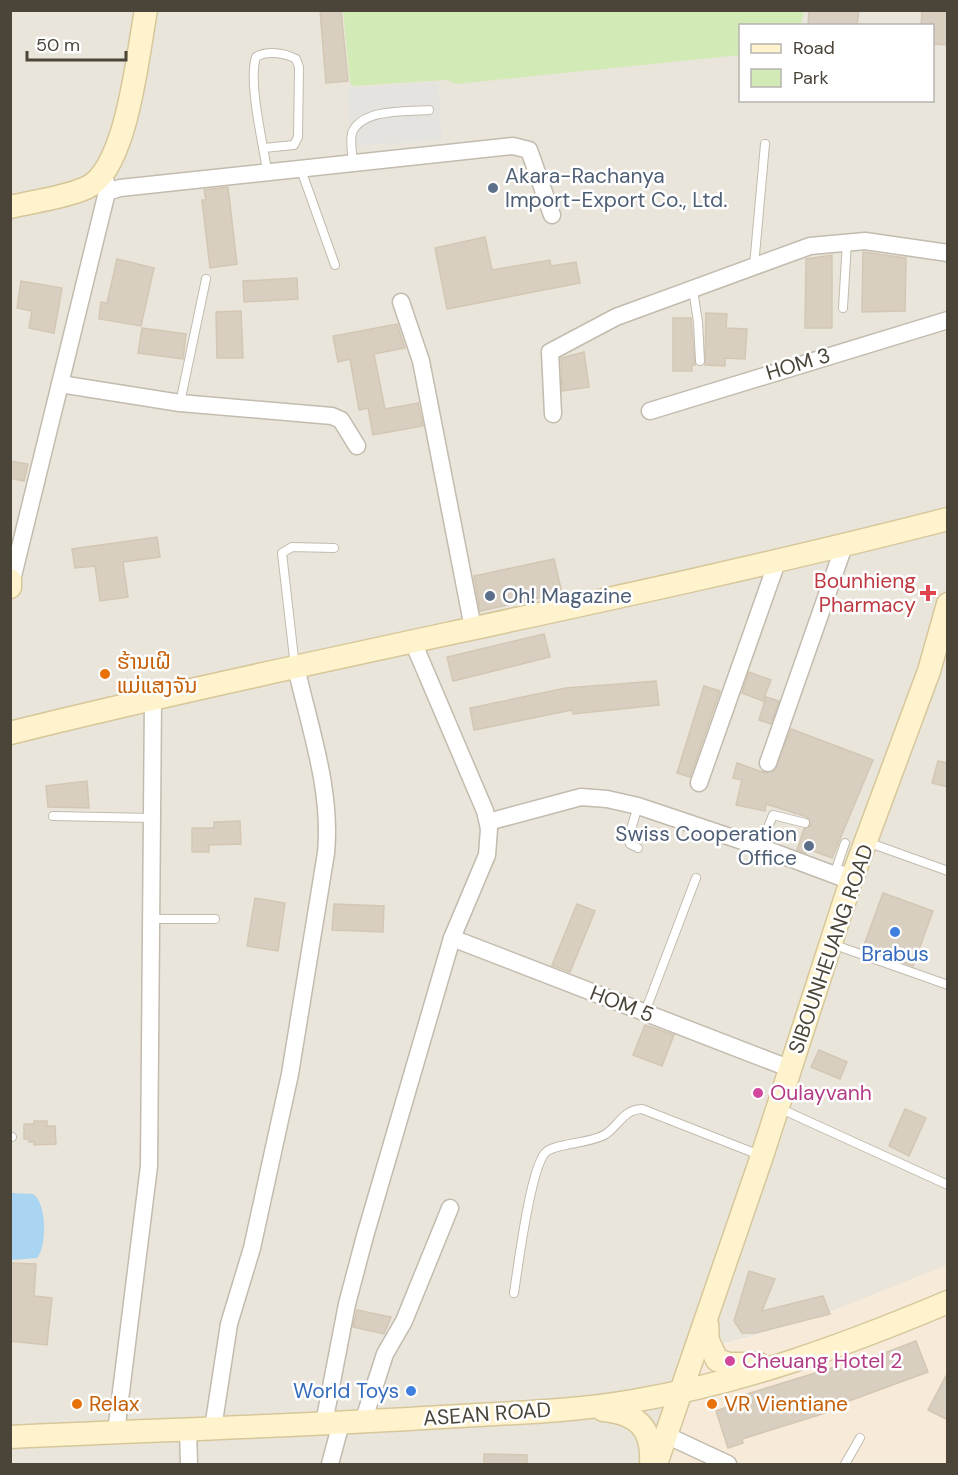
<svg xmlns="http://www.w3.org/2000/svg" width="958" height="1475" font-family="'DM Sans','Noto Sans Lao',sans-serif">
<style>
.residential{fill:#eae5da;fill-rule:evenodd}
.commercial{fill:#f7ead8}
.green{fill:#d2eab5}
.parking{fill:#e5e3e0}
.water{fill:#a9d4f2}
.building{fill:#d8cfc1;stroke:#d3c7b4;stroke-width:1.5}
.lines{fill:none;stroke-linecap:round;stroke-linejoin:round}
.lane-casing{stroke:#c2bbae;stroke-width:10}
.street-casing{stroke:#c2bbae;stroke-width:19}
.secondary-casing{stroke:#d6c79b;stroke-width:25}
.lane{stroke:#fff;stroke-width:8}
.street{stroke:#fff;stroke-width:16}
.secondary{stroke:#fff3cd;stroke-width:22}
.service-dot{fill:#5c6f8a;stroke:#fff;stroke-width:2}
.health-dot{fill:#e0444e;stroke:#fff;stroke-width:2}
.food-dot{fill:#e8710a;stroke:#fff;stroke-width:2}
.shop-dot{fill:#3f7fe0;stroke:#fff;stroke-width:2}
.hotel-dot{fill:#d1479c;stroke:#fff;stroke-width:2}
.labels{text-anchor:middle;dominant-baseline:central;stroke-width:5;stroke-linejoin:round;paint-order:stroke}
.service-label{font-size:21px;fill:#4e5e75;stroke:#fff;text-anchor:start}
.street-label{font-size:21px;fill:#4b4439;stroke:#fff}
.health-label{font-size:21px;fill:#be3a42;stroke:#fff;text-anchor:end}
.food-label{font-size:21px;fill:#c56008;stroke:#fff;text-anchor:start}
.shop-label{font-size:21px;fill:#366cbe;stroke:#fff}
.hotel-label{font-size:21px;fill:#b23c85;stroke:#fff;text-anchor:start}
</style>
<rect width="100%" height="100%" fill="#f6f3ec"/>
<!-- residential -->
<path class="residential" d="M10 11H947V1265L810 1320 669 1359 695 1353 656 1464H11ZM740 26H932V100H740Z"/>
<!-- commercial -->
<path class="commercial" d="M947 1265V1464H653L695 1353 810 1320Z"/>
<!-- green -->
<path class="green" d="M343 11V10L804 11 801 25 740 26V55L456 84 447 80 352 86 350 82Z"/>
<!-- parking -->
<path class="parking" d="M438 82 442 140 351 146 347 88Z"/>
<!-- water -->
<path class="water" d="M11 1193 33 1194C47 1203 47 1246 37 1258L11 1260Z"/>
<!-- building -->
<g class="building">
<path d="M320 10H341L348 81 326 83Z"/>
<path d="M809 10H859L857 26H808Z"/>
<path d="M922 10H948V45L933 44V26H921Z"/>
<path d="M228 187 237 264 210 268 202 200H206L204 190Z"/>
<path d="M485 237 492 270 550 260 551 266 576 262 580 283 447 309 435 248Z"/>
<path d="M863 252 906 258 905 311 862 312Z"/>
<path d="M832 255V328H805L806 259Z"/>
<path d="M117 259 154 268 141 326 99 319 101 302 107 303Z"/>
<path d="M297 278 298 299 244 302 243 281Z"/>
<path d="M21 281 62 288 54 333 29 328 32 311 17 308Z"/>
<path d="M241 311 243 358H217L216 312Z"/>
<path d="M706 313 727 314 726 328 747 329 745 359 725 358V366L705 365Z"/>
<path d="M673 318H691L695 365H692V371H673Z"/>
<path d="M397 324 405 348 374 354 385 409 418 403 423 426 373 435 368 408 359 410 350 359 338 362 333 336Z"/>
<path d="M142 328 186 334 183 359 138 353Z"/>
<path d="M584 352 589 387 562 391 561 358Z"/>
<path d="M10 461 28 464 24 481 10 478Z"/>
<path d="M157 537 160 557 123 562 128 597 100 601 95 566 75 568 72 549Z"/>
<path d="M554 559 562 593 480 611 474 576Z"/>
<path d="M544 634 550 657 453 681 447 657Z"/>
<path d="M749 672 771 680 763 701 742 693Z"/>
<path d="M656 681 659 705 573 714 572 710 474 730 470 708 566 688Z"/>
<path d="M704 686 720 691 690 777 677 773Z"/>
<path d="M766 697 779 701 771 724 759 720Z"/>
<path d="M791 729 873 760 832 858 808 849 806 853 797 850 804 829 811 825 807 817 766 804 765 811 736 805 742 780 733 778 737 763 765 773 774 771Z"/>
<path d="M938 761 948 763V787L932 783Z"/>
<path d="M87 781 89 808 48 807 46 786Z"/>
<path d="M240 821 241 844 209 845V852H192V828H214V822Z"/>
<path d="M883 893 933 911 913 966 863 948Z"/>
<path d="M255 898 285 903 278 951 247 946Z"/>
<path d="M334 904 384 906 383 932 332 930Z"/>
<path d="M577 904 595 911 570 972 552 965Z"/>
<path d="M645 1025 674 1035 662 1066 633 1055Z"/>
<path d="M819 1050 847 1062 840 1079 811 1067Z"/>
<path d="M905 1109 926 1118 909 1156 889 1146Z"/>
<path d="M34 1121H47V1126H55L56 1144 34 1145V1142H29V1139H24V1124H34Z"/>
<path d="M10 1263 36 1264 34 1296 52 1298 47 1345 10 1341Z"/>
<path d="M749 1271 775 1279 762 1311 823 1296 830 1314 755 1333H742L734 1321Z"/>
<path d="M357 1310 391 1317 384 1334 353 1327Z"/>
<path d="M916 1341 928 1372 846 1402 848 1406 742 1439 743 1443 728 1448 716 1411 736 1404 734 1398 835 1367 837 1371Z"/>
<path d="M948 1372V1420L928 1410Z"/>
<path d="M484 1454 527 1455V1464H484Z"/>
</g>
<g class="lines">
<!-- lane casing -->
<g class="lane-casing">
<g id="lane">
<path d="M264 148 294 145 298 137 299 67 296 59C285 53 267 50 256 57 248 83 263 142 267 171"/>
<path d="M353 161C352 153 350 141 352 133 362 108 406 112 429 110"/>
<path d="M300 167 335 265"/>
<path d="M754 266 765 144"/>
<path d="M693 290 698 322 700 361"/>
<path d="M843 308 847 242"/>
<path d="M180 403 206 279"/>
<path d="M295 667 282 553 292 547 334 548"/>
<path d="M638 806 628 839 630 844 638 848"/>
<path d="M53 816 152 818"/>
<path d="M867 842 948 871"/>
<path d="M845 843 836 869 845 871"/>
<path d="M760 847 773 815 805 823"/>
<path d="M151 919H215"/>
<path d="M832 944 948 985"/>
<path d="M645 1012 696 878"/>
<path d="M779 1108 948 1185"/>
<path d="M10 1137H12"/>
<path d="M514 1293C518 1267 530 1170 545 1153 553 1143 591 1144 606 1134 620 1124 623 1110 642 1109L762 1156"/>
<path d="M845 1464 860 1438"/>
</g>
</g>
<!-- street casing -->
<g class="street-casing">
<g id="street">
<path d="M107 192 120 188 513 146 529 150 552 215"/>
<path d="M401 302 421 361 473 628"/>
<path d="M60 384 180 403 332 416 341 420 357 446"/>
<path d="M650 411 948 320"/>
<path d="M553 414 550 352 616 317 810 246 865 241 948 253"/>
<path d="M12 580 107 192 106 182"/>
<path d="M768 763 844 546"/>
<path d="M699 783 777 562"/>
<path d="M488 822 581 797 607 799 638 806 760 847 851 881"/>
<path d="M452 938 791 1069"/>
<path d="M363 1422 385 1354 404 1321 450 1208"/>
<path d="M324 1423 347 1304 365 1236 452 938 487 855 489 829 485 811 413 642"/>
<path d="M213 1428 229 1324 252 1248 290 1074 326 853C332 790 310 729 296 667"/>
<path d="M188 1429 189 1464"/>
<path d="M116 1432 149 1166 153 698"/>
<path d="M666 1435 728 1464"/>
<path d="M330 1464 341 1423"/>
</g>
</g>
<!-- secondary casing -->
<g class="secondary-casing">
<g id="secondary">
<path d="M10 207C35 201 63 198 86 188 127 171 138 52 146 10"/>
<path d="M10 580V587"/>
<path d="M10 733C321 656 637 599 948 519"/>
<path d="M707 1324 708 1341 717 1360 729 1364H759"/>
<path d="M603 1410C639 1413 653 1430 651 1464"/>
<path d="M10 1437C154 1430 298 1426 442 1417 505 1413 570 1412 633 1401 745 1382 843 1346 948 1302"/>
<path d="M656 1464 762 1156 851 881 929 671 948 604"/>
</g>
</g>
<!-- lane -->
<use href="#lane" class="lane"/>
<!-- street -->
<use href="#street" class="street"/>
<!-- secondary -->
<use href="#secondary" class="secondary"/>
</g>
<!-- markers -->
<g class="service-dot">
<circle cx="493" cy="188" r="6"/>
<circle cx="490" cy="596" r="6"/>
<circle cx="809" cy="846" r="6"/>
</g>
<path class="health-dot" d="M925 584h6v6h6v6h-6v6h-6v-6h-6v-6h6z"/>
<g class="food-dot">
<circle cx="105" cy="674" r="6"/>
<circle cx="77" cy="1404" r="6"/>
<circle cx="712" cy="1404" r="6"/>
</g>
<g class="shop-dot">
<circle cx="895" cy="932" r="6"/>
<circle cx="411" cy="1391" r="6"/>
</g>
<g class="hotel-dot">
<circle cx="758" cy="1093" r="6"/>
<circle cx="730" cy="1361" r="6"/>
</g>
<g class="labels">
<!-- service labels -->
<g class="service-label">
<text x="505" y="176">Akara-Rachanya<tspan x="505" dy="24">Import-Export Co., Ltd.</tspan></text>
<text x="502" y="596">Oh! Magazine</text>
<text x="797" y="834" text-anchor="end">Swiss Cooperation<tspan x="797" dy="24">Office</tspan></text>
</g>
<!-- street labels -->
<g class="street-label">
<text transform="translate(798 364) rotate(-17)">HOM 3</text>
<text transform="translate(831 949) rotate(-71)">SIBOUNHEUANG ROAD</text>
<text transform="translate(622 1004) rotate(21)">HOM 5</text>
<text transform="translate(487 1414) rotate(-4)">ASEAN ROAD</text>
</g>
<!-- health labels -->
<g class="health-label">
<text x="916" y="581">Bounhieng<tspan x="916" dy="24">Pharmacy</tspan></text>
</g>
<!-- food labels -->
<g class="food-label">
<text x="117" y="662">ຮ້ານເຝີ<tspan x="117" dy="24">ແມ່ແສງຈັນ</tspan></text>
<text x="89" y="1404">Relax</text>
<text x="724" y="1404">VR Vientiane</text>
</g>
<!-- shop labels -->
<g class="shop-label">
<text x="895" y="954">Brabus</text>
<text x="399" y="1391" text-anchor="end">World Toys</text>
</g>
<!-- hotel labels -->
<g class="hotel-label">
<text x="770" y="1093">Oulayvanh</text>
<text x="742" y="1361">Cheuang Hotel 2</text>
</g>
</g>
<!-- border -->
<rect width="958" height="1475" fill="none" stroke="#4b4439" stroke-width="24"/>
<!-- legend -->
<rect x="739" y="24" width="195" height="78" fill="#ffffff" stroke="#b7b4b0" stroke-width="1.5"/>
<rect x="751" y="44" width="30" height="9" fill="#fff3cd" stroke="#b7b4b0" stroke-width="1.5"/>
<text x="793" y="54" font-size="18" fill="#4b4439">Road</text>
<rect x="751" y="69" width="30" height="18" fill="#d2eab5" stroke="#b7b4b0" stroke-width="1.5"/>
<text x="793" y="84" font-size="18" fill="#4b4439">Park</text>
<!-- scale -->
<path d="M27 51v9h99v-9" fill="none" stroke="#4b4439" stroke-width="3"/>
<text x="36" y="51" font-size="18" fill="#4b4439" stroke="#ffffff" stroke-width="4.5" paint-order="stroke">50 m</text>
</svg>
